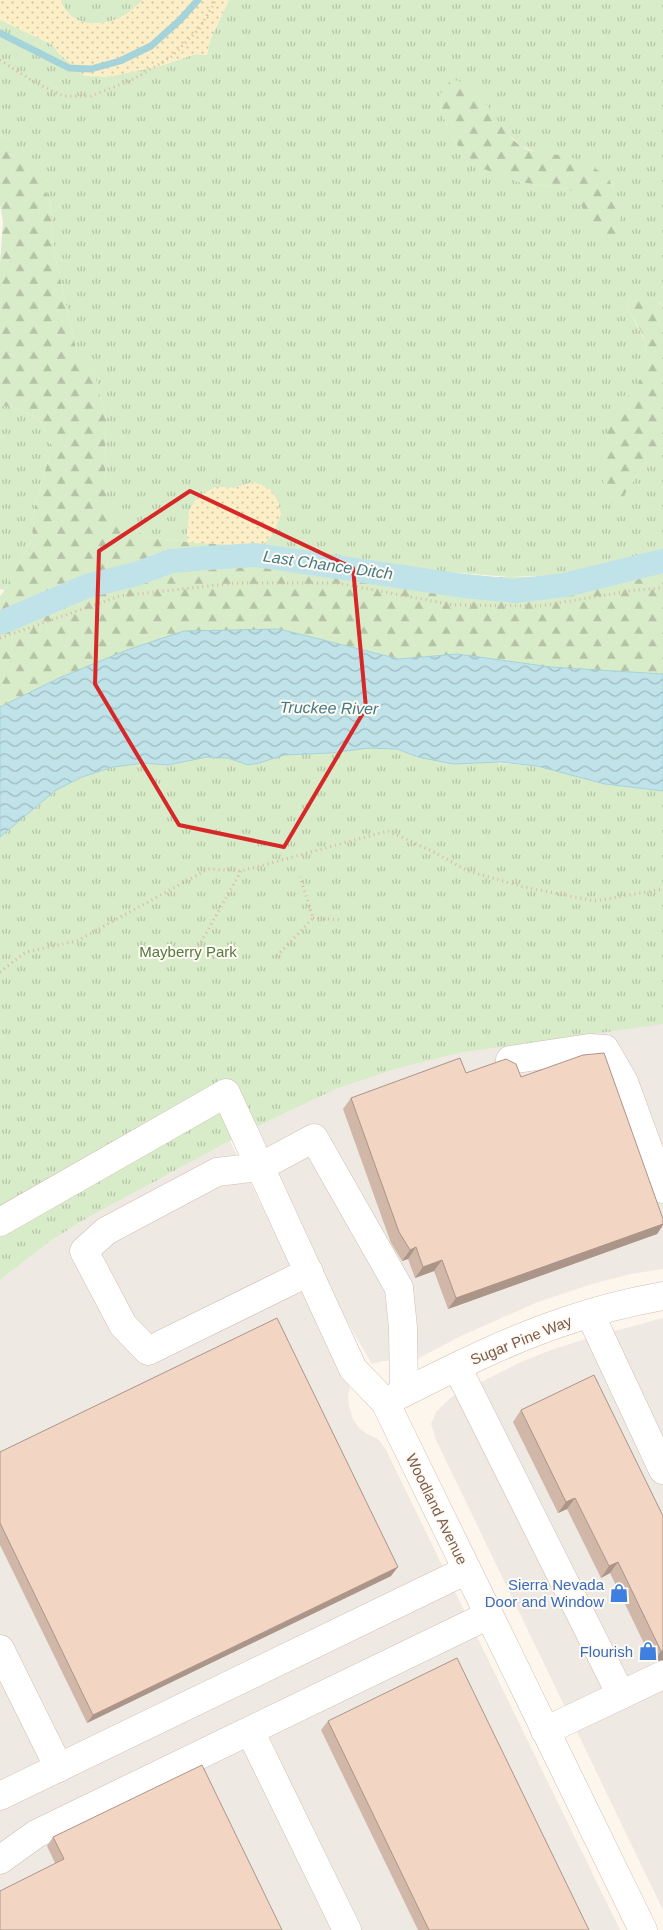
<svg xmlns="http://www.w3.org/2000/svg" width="663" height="1930" font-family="Arial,sans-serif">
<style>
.industrial{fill:#efe9e4}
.grass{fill:url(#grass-tufts);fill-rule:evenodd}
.forest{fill:url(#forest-firs)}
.sand{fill:url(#sand-dots)}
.water{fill:url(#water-waves);stroke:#a5d3da}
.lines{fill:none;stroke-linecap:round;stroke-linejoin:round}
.stream{stroke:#a5d3da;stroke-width:7}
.canal{stroke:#bfe3e8;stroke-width:24}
.minor-casing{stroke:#d1beb0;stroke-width:29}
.path{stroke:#d9b8a5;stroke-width:3;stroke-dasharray:1 4;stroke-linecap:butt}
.minor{stroke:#fff;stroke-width:28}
.wall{fill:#d1b7a8}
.shaded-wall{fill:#aa9588}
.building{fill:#f3d5c3;stroke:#aa9588}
.marked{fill:none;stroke:#d62828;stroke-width:4;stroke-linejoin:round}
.labels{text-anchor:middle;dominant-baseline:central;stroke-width:4;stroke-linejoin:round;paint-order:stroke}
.park-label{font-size:15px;fill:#537a41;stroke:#fffaf3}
.street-label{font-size:15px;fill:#7a5c4d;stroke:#fffaf3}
.shop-label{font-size:15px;fill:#366cbe;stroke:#fffaf3;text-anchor:end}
.water-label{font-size:16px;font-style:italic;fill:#437c86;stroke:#fffaf3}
</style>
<defs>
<pattern id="grass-tufts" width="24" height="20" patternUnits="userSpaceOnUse" patternTransform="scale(1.25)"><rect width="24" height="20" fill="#d8ecc9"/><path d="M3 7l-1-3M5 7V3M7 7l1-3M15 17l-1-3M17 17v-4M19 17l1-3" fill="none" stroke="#b4c2a5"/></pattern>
<pattern id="forest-firs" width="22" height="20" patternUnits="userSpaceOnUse" patternTransform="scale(1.25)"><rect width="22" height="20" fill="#d8ecc9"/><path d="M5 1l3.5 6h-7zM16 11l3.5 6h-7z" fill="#b4c2a5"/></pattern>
<pattern id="sand-dots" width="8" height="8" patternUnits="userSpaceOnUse" patternTransform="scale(1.25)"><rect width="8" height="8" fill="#fcefc7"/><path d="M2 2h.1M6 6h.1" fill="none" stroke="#d1c5a4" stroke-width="1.8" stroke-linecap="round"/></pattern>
<pattern id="water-waves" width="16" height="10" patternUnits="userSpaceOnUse" patternTransform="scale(1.25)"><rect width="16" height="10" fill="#bfe3e8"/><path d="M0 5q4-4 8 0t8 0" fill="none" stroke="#a0bbbe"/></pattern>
</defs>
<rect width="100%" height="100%" fill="#fdf6ec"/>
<!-- industrial -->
<g class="industrial">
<path d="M658 1024H663V1269L631 1274 592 1284 538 1302 461 1336 417 1359 409 1361H382L372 1364 344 1316 252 1129 336 1089 392 1070 459 1053Z"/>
<path d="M230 1141 350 1388 348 1396 349 1406 353 1419 359 1428 367 1434 378 1439 385 1448 620 1930H0V1280L49 1242 80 1222Z"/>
<path d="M663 1318V1910L436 1440 431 1424 436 1412 450 1398 519 1363 551 1350 592 1337Z"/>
</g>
<!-- grass -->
<g class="grass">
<path d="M61 0H143C125 25 72 37 61 0Z"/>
<path d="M229 0H663V305L660 303 631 296 627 306 645 341 646 363 642 380 626 398 619 503 646 461 663 447V552L562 575 509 577 397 568 282 547H261L273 534 254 482 234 488 215 487 187 528V542L148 537 119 523 107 501 105 469 106 420 94 372 77 353 54 251 50 201 14 143 0 134V19L53 45 59 54 157 67 196 54 207 55 210 40ZM478 94 502 129 521 146 538 153 567 157 594 168 612 183 619 205 584 212 579 198 569 189 518 182 461 151 448 129 440 106Z"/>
<path d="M0 405 18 409 38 418 50 437V454L35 506 32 539 5 590 0 589Z"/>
<path d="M368 748 397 749 418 757 537 766 605 784 663 791V1024L459 1053 392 1070 336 1089 252 1129 80 1222 49 1242 0 1280V837L56 790 82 777 113 767 144 763 168 765 207 757 228 758 248 765 259 763 284 755 331 753Z"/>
</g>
<!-- forest -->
<g class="forest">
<path d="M451 80C483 81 496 130 521 146 534 155 551 153 565 156 581 159 602 170 611 183 614 187 616 195 618 201 622 212 622 227 616 237L599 239 590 231 579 198 569 189 518 182 484 169 461 151 448 129 440 106V94Z"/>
<path d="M0 134 14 143 34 167 50 201 54 251 77 353 94 372 106 420 105 469 107 501 120 523 148 537 187 542 282 547 397 568 495 577H528L562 575 663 552V674L551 667 457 654 399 659 279 629 59 678 0 707V596L5 590 32 539 35 506 50 454V437L38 418 18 409 0 405V265L3 222 0 205Z"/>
<path d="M641 294 663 305V447L646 461 619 503 609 502C598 475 600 441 614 415 626 391 647 387 645 356 645 351 646 345 645 341 641 329 632 317 627 306L631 296Z"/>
</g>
<!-- sand -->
<g class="sand">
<path d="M0 0H61C70 29 103 28 125 15 131 11 140 2 143 0 148 0 218 0 229 0L210 40 207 55 195 54 157 67 107 77 85 76 59 54 53 45 2 21 0 19Z"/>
<path d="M254 482 270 489 278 501 281 514 273 534 261 547 187 542 189 511 197 498 215 487 234 488Z"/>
</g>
<!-- water -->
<path class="water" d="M279 629 399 659 457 654 551 667 663 674V791L605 784 537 766 500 762 453 764 418 757 397 749 368 748 331 753 284 755 259 763 248 765 228 758 207 757 168 765 144 763 113 767 82 777 56 790 0 837V707L59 678 127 650 184 631Z"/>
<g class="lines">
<!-- stream -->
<path class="stream" d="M0 33 69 68 91 69 120 61 151 46 180 20 198 0"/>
<!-- canal -->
<path class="canal" d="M0 623 87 586 136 574 171 561 207 558 256 555 464 586 515 591 565 585 663 561"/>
<!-- minor casing -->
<g class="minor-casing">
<g id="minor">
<path d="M510 1060 589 1048 605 1049 624 1082 663 1189"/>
<path d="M0 1222 226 1093 353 1369 385 1402 643 1930"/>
<path d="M309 1272 148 1351 123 1325 84 1251 106 1231 217 1172 260 1167 314 1138 399 1288 403 1328 404 1392"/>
<path d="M590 1314 663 1470"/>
<path d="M457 1367 621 1695"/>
<path d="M389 1400C446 1372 503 1342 563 1322 596 1310 629 1302 663 1296"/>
<path d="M0 1649 59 1768"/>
<path d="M250 1731 347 1930"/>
<path d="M545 1731 663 1675"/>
<path d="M0 1796 467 1570"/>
<path d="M0 1860 36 1834 489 1615"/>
</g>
</g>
<!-- path -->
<g class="path">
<path d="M0 60 34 82 63 96H91L134 79 171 57 199 29 216 0"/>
<path d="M0 638 120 596 235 583H337L453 605 540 606 635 590 663 588"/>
<path d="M313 918 342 920"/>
<path d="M194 955 241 871"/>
<path d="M277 956 313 918 300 877"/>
<path d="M0 972 26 952 77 941 208 869 241 871 388 831 432 851 468 871 524 887 595 901 663 889"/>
</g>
<!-- minor -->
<use href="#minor" class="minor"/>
</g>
<!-- wall -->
<g class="wall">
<path d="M466 1073 663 1219V1225L657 1234 448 1309 434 1271 415 1278 408 1259 402 1261 391 1243 343 1109 351 1098Z"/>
<path d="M521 1410 663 1516V1660L653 1662 610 1573 601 1578 567 1509 558 1513 513 1422Z"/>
<path d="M0 1452 391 1576 87 1723 0 1545Z"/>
<path d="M328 1721 589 1930H418L321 1730Z"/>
<path d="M53 1837 282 1930 55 1863 47 1846Z"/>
</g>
<!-- shaded-wall -->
<g class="shaded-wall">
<path d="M663 1224V1225L657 1234 448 1309 456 1298Z"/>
<path d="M416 1247 408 1259 402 1261 410 1250Z"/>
<path d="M442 1260 434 1271 415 1278 423 1267Z"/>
<path d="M575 1498 567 1509 558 1513 566 1502Z"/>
<path d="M618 1562 610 1573 601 1578 609 1566Z"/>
<path d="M398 1567 391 1576 87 1723 93 1715Z"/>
<path d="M661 1651H663V1660L653 1662Z"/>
</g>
<!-- building -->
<g class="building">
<path d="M604 1053 663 1219V1224L456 1298 442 1260 423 1267 416 1247 410 1250 399 1232 351 1098 460 1058 466 1073 506 1059 516 1064 521 1077 583 1055Z"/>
<path d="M277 1318 398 1567 93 1715 0 1523V1452Z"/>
<path d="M594 1375 663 1516V1651H661L618 1562 609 1566 575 1498 566 1502 521 1410Z"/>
<path d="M457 1658 589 1930H429L328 1721Z"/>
<path d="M202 1765 282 1930H0V1891L64 1859 53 1837Z"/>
</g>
<!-- marked area -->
<path class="marked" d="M190 491 353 568 366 708 284 847 179 825 95 684 99 551Z"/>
<!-- icons -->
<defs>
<g id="shop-bare" transform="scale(1.5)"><path d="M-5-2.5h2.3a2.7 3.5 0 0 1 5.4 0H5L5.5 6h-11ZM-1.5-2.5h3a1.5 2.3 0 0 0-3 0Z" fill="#3f7fe0" stroke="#fffaf3" stroke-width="2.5" paint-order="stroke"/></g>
</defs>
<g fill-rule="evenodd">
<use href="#shop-bare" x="619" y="1593"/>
<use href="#shop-bare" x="648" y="1651"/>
</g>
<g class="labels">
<!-- park labels -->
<g class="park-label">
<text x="188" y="951">Mayberry Park</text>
</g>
<!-- street labels -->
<g class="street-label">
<text transform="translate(521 1340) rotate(-22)">Sugar Pine Way</text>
<text transform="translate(437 1509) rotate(64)">Woodland Avenue</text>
</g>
<!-- shop labels -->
<g class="shop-label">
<text x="604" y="1584">Sierra Nevada<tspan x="604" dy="17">Door and Window</tspan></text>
<text x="633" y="1651">Flourish</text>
</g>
<!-- water labels -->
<g class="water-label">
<text transform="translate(328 565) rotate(8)">Last Chance Ditch</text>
<text transform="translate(329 708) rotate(1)">Truckee River</text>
</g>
</g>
</svg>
